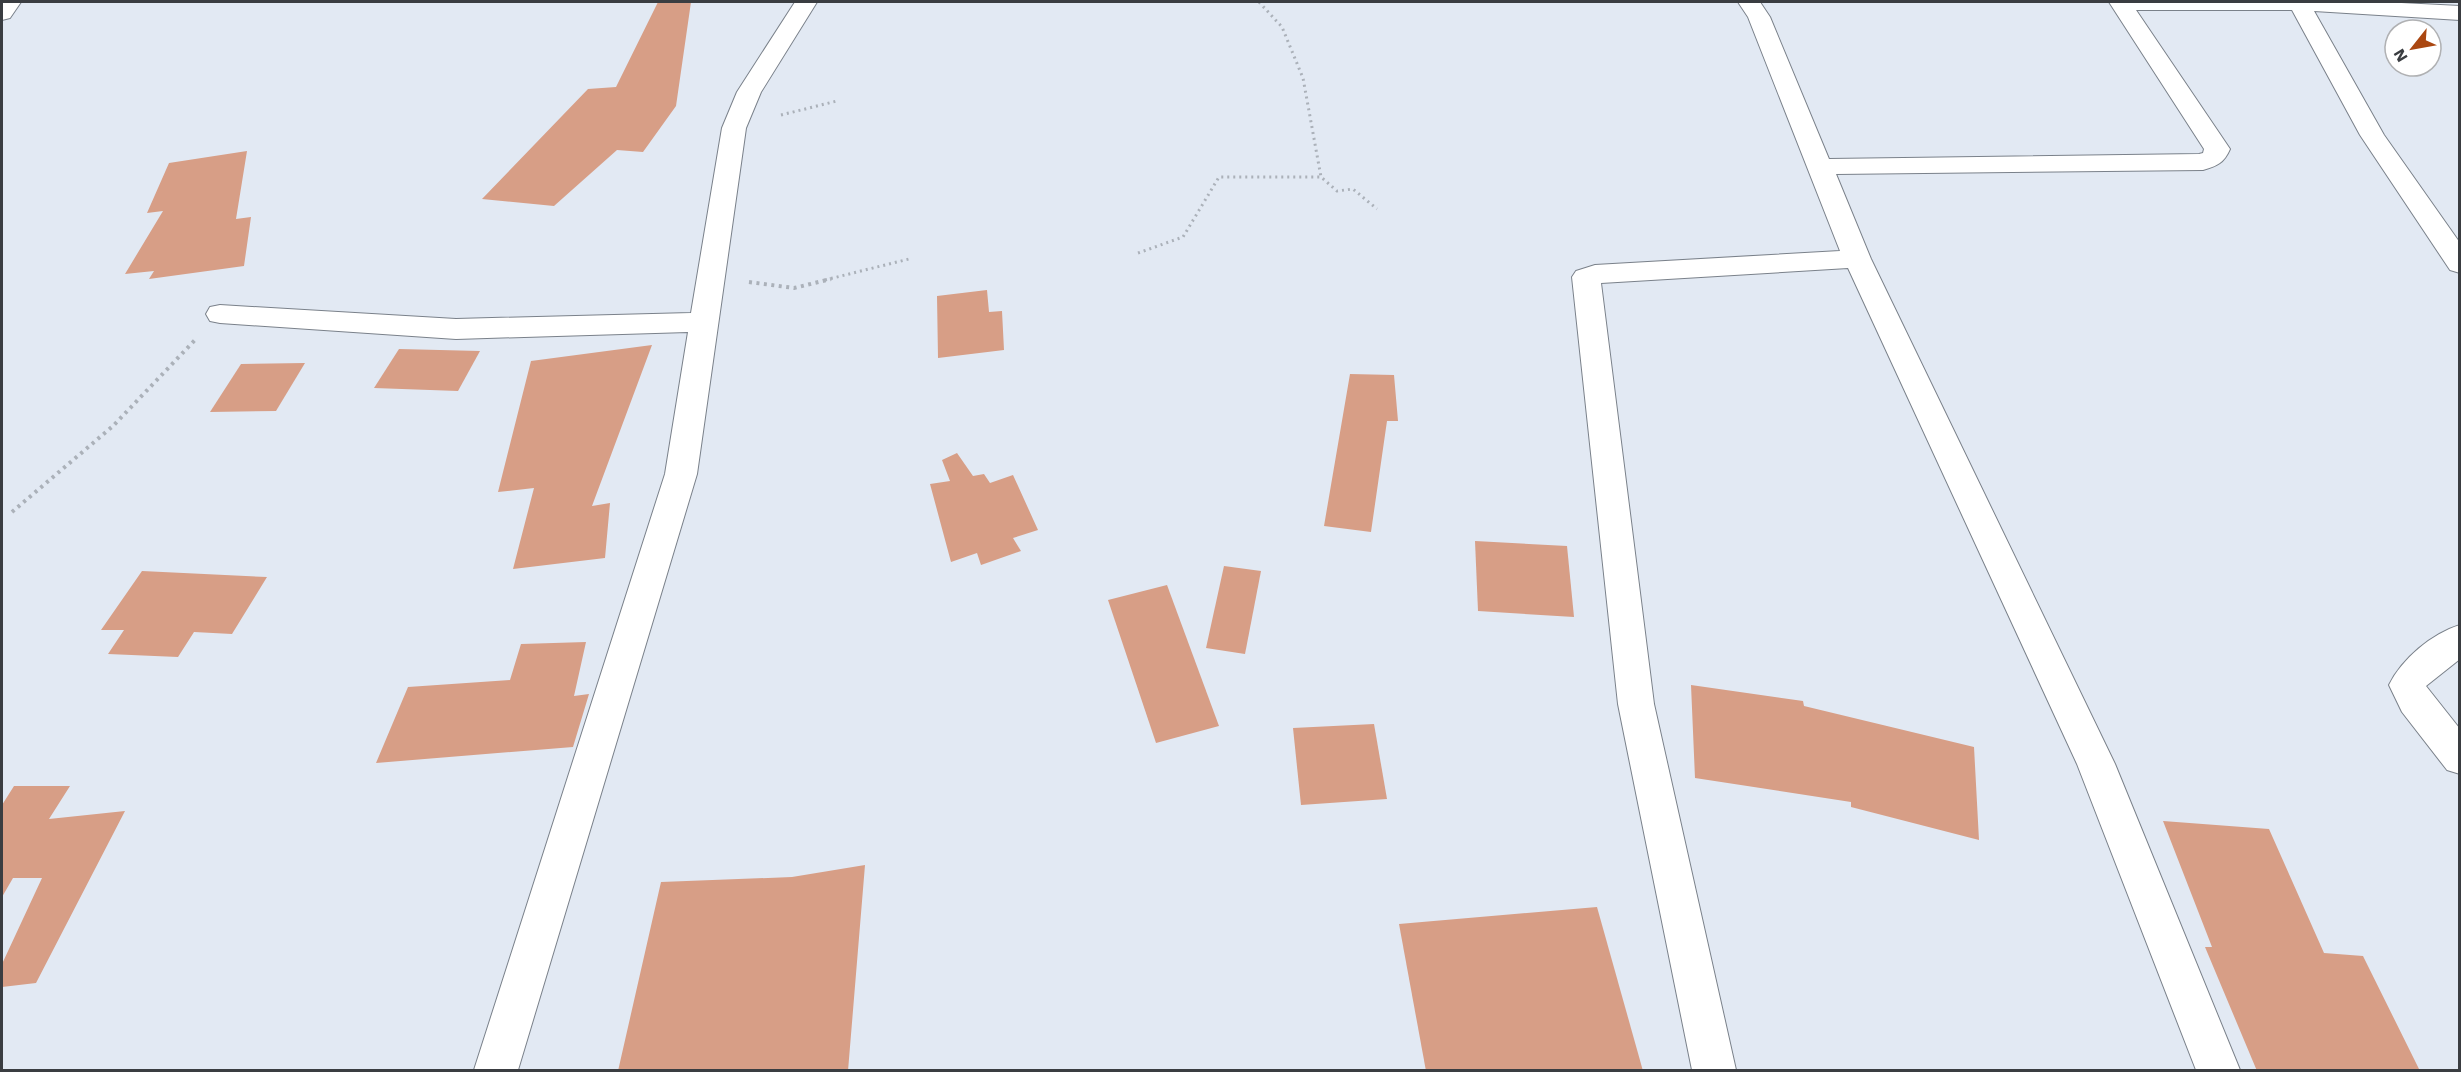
<svg xmlns="http://www.w3.org/2000/svg" width="2461" height="1072" font-family="'Work Sans',sans-serif">
<style>
.building{fill:#d79e86}
.lines{fill:none;stroke-linecap:round;stroke-linejoin:round}
.street-casing{stroke:#7a818a;stroke-width:2}
.path-far1{stroke:#abb1b9;stroke-width:3;stroke-dasharray:2 4;stroke-linecap:butt}
.path{stroke:#abb1b9;stroke-width:4;stroke-dasharray:3 4.5;stroke-linecap:butt}
.street{fill:#fff;fill-rule:evenodd}
</style>
<rect width="100%" height="100%" fill="#e2e9f3"/>
<!-- building -->
<g class="building">
<path d="M658 2H691L676 106 643 152 617 150 554 206 482 199 588 89 616 87Z"/>
<path d="M247 151 236 219 251 217 244 266 149 279 154 271 125 274 163 211 147 213 169 163Z"/>
<path d="M987 290 989 312 1002 311 1004 350 938 358 937 296Z"/>
<path d="M652 345 592 506 610 503 605 558 513 569 534 488 498 492 531 361Z"/>
<path d="M399 349 480 351 458 391 374 388Z"/>
<path d="M305 363 276 411 210 412 241 364Z"/>
<path d="M1350 374 1394 375 1398 421H1387L1371 532 1324 526Z"/>
<path d="M957 453 973 476 984 474 990 483 1013 475 1038 530 1013 538 1021 551 981 565 977 553 951 562 930 484 950 481 942 460Z"/>
<path d="M1475 541 1567 546 1574 617 1478 611Z"/>
<path d="M1224 566 1261 571 1245 654 1206 648Z"/>
<path d="M142 571 267 577 232 634 194 632 178 657 108 654 124 630H101Z"/>
<path d="M1167 585 1219 726 1156 743 1108 600Z"/>
<path d="M586 642 574 696 589 694 573 747 376 763 408 687 510 680 521 644Z"/>
<path d="M1691 685 1803 701 1804 706 1974 747 1979 840 1851 807V802L1695 778Z"/>
<path d="M1374 724 1387 799 1301 805 1293 728Z"/>
<path d="M14 786H70L49 819 125 811 36 983 2 987V964L42 878H13L2 897V805Z"/>
<path d="M2163 821 2269 829 2324 953 2363 956 2420 1071H2257L2205 947H2212Z"/>
<path d="M865 865 848 1071H618L661 882 792 877Z"/>
<path d="M1597 907 1643 1071H1426L1399 924Z"/>
</g>
<g class="lines">
<!-- street casing -->
<g class="street-casing">
<g id="street">
<path d="M2 2H21L10 18 2 20Z"/>
<path d="M795 2H817L761 92 746 128 697 474 518 1070H474L665 474 688 332 456 339 220 323 210 321 206 314 210 307 220 305 456 319 691 313 722 128 737 92Z"/>
<path d="M1738 2H1760L1770 17 1829 159 2199 154 2203 153 2204 149 2109 2H2382L2460 6V20L2314 11 2384 135 2460 243V273L2450 270 2360 135 2292 10H2136L2230 149C2224 163 2217 166 2203 170L1836 174 1871 259 2115 764 2240 1070H2196L2077 764 1848 268 1601 283 1654 704 1736 1070H1692L1618 704 1572 277 1576 271 1595 265 1840 251 1748 17Z"/>
<path d="M2460 625V659L2426 686 2460 729V774L2447 770 2402 712 2389 685C2402 659 2431 634 2460 625Z"/>
</g>
</g>
<!-- path-far1 -->
<g class="path-far1">
<path d="M1259 2 1282 27 1303 78 1321 177"/>
<path d="M781 115 837 101"/>
<path d="M1138 253 1183 237 1219 177H1321L1337 191 1353 189 1377 209"/>
<path d="M825 280 909 259"/>
</g>
<!-- path -->
<g class="path">
<path d="M749 282 794 288 831 279"/>
<path d="M12 512 113 426 195 340"/>
</g>
<!-- street -->
<use href="#street" class="street"/>
</g>
<!-- border -->
<rect width="2461" height="1072" fill="none" stroke="#3a3d41" stroke-width="6"/>
<!-- north arrow -->
<g transform="translate(2413 48) rotate(239)"><circle r="28" fill="#ffffff" stroke="#b0b1b3" stroke-width="1.5"/>
<path d="M0-4.5L10 22L0 15L-10 22Z" fill="#aa4711"/>
<text y="-9" font-size="16" font-weight="bold" text-anchor="middle" fill="#3a3d41">N</text>
</g>
</svg>
